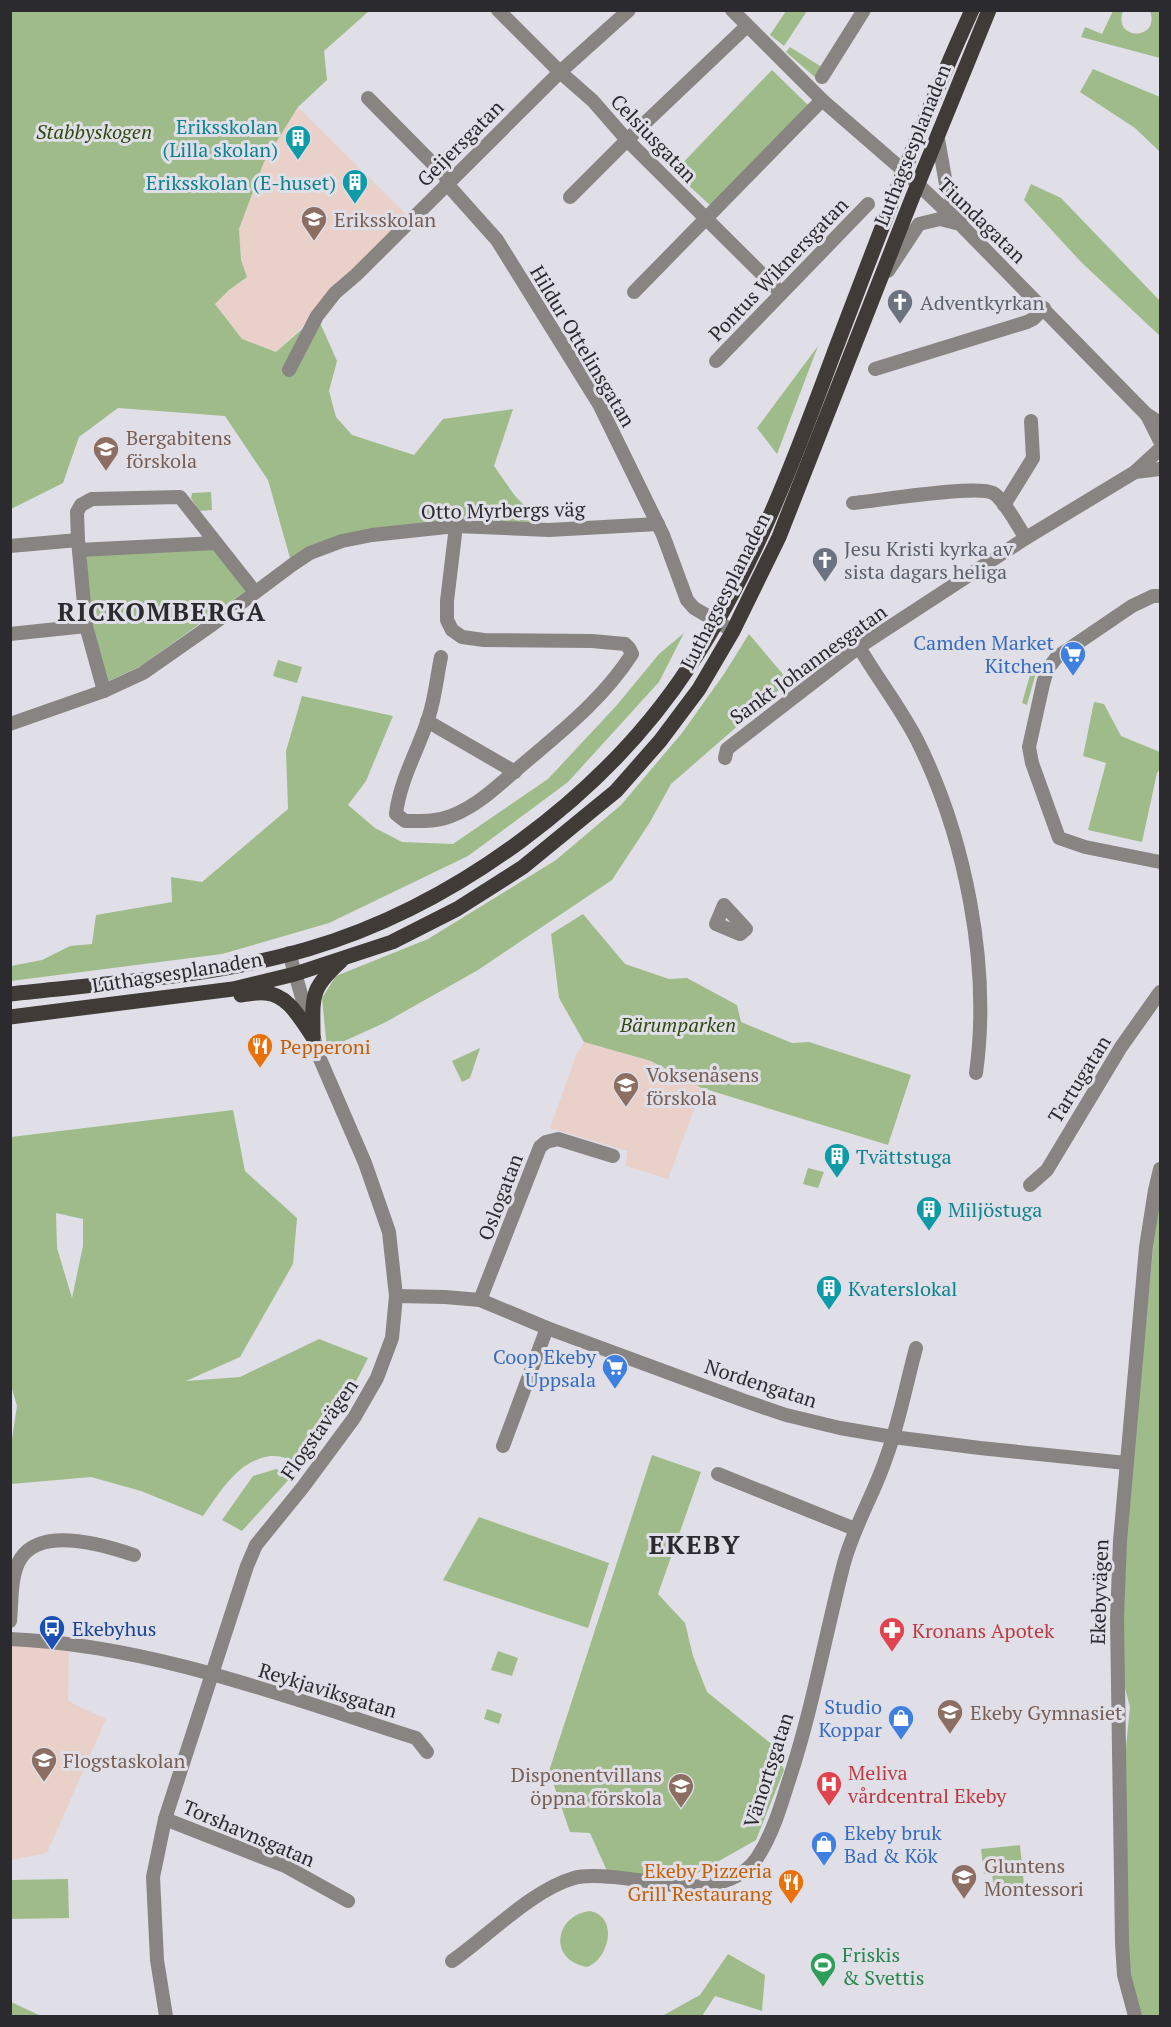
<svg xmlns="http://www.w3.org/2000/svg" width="1171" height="2027" font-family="'PT Serif',serif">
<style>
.education{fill:#e9d0c9}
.green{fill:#9fbb89;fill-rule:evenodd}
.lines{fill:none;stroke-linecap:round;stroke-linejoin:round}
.minor{stroke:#878482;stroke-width:14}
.major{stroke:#403b37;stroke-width:15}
.labels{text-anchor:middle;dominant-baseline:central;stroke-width:6;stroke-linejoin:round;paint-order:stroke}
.culture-label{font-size:20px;fill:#0d838f;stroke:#e0dfe8;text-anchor:start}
.park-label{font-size:20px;font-style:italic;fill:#2f4a0f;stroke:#e0dfe8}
.street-label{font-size:20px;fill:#2b2a2e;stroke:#e0dfe8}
.education-label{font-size:20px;fill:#785e54;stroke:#e0dfe8;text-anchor:start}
.worship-label{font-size:20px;fill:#5b616d;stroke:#e0dfe8;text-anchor:start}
.shop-label{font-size:20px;fill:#366cbe;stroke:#e0dfe8;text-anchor:end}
.food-label{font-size:20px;fill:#c56008;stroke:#e0dfe8;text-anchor:start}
.transit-label{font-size:20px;fill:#164399;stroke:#e0dfe8;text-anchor:start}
.health-label{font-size:20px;fill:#be3a42;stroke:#e0dfe8;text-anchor:start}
.leisure-label{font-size:20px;fill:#27864d;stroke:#e0dfe8;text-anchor:start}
.district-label{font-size:26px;font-weight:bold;letter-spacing:1.5px;fill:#2b2a2e;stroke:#e0dfe8}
</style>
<rect width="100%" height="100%" fill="#e0dfe8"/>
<!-- education -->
<g class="education">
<path d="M298 107 412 220 276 352 242 339 215 303 229 290 247 277 241 260 239 229 264 162Z"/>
<path d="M584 1042 651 1061 702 1088 668 1179 626 1166 627 1151 550 1128 577 1053Z"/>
<path d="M11 1644 69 1650 68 1701 106 1719 47 1853 11 1860Z"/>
</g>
<!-- green -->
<g class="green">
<path d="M11 11H369L324 51 327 80 298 107 264 162 239 229 241 260 247 277 229 290 215 304 242 339 276 352 317 316 337 361 329 391 336 417 352 435 414 455 443 419 513 409 494 466 515 496 549 530 372 535 292 565 268 480 225 416 118 408 79 437 63 483 11 509Z"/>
<path d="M786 11H807L784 46 770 35Z"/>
<path d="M1113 11H1123C1112 41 1161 41 1150 11H1160V58L1081 37 1085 27 1102 34Z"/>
<path d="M790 47 825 69 817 79 786 52Z"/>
<path d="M1093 69 1160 97V152L1135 128 1080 92Z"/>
<path d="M772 70 809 106 712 207 674 172Z"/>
<path d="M1031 184 1061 198 1160 301V336L1081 262 1024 200Z"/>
<path d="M818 346 777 454 757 428Z"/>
<path d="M211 492 212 510 199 511 191 498 192 493Z"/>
<path d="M216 543 251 587 141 666 102 684 79 550Z"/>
<path d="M684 633 659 682 568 782 468 856 329 923 222 954 11 981V966L42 960 70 946 92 944 96 915 172 902 171 877 202 882 288 809 286 751 302 696 393 716 366 781 348 805 375 828 402 842 453 844 548 779 617 705 659 654Z"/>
<path d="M749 634 786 678 779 690 671 784 650 822 612 880 478 970 386 1022 327 1049 322 998 336 976 428 939 556 860 621 805 682 733 724 674Z"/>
<path d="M278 660 302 667 297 683 273 676Z"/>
<path d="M1032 668 1037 669 1027 705 1022 703Z"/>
<path d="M1094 702 1104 704 1121 736 1160 752V769L1157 773 1142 842 1088 830 1106 763 1083 756Z"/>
<path d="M583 914 625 964 669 979 687 978 737 1005 741 1022 792 1043 809 1042 911 1075 888 1145 702 1088 651 1061 584 1042 559 998 551 934Z"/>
<path d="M480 1048 470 1078 462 1082 452 1061Z"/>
<path d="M233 1110 245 1171 297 1218 293 1264 240 1357 186 1381 240 1377 319 1339 368 1358 350 1393 304 1463C294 1461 281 1455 271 1456 238 1460 221 1491 203 1516L141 1491 91 1477 11 1484V1445L17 1406 10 1382 11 1137ZM56 1213 83 1219V1246L72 1298 57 1248Z"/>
<path d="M808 1168 824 1172 818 1188 803 1184Z"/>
<path d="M1160 1192V2016H1140L1129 1974 1123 1777 1130 1707 1122 1677 1126 1542 1132 1464 1153 1250Z"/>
<path d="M652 1455 701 1472 658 1594 685 1623 693 1656 707 1692 774 1746 784 1770 756 1840 689 1878 607 1871 590 1833 570 1832 549 1771Z"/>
<path d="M276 1469 292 1476 242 1531 222 1520 253 1476Z"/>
<path d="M479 1517 609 1563 588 1628 443 1580Z"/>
<path d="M498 1651 518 1658 512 1676 491 1670Z"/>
<path d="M487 1709 502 1714 499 1724 484 1719Z"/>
<path d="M1020 1845 1025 1895 995 1898 992 1874H984L981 1849Z"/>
<path d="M68 1879 69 1918 11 1919V1880Z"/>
<path d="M590 1911C619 1917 609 1959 587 1967 547 1960 555 1915 590 1911Z"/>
<path d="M728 1954 765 1975 762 2011 715 1996 702 2016H662L700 1995Z"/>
<path d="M11 2002 41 2016H11Z"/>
</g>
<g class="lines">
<!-- minor -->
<g class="minor">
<path d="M498 10 560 72 593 101 627 140 781 293"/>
<path d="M732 10 822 100 905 172 963 227 1146 414 1160 423"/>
<path d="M822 77 864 10"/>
<path d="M368 98 446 177 447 184 497 240 599 404 663 535 687 600 694 608 733 631"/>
<path d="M938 139 946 184 961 223"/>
<path d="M570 197 627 140 747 26"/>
<path d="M888 271 919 224 940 219 956 223"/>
<path d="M634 292 822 100"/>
<path d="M716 361 868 204"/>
<path d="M875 369 1027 322 1033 319 1044 308"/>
<path d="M289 370 317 316 335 293 356 275 560 72 629 10"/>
<path d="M1147 415 1160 441"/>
<path d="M1135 472 1160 469"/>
<path d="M853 503C877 501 976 484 993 493 1004 499 1018 527 1026 538"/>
<path d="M1004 505 1033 458 1031 421"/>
<path d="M10 546 78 540"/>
<path d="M79 550 216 543"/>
<path d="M1160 596H1153L1132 606 1057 657 1047 670 1043 684 1029 747 1032 763 1059 838 1085 847 1160 862"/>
<path d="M10 634 86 626"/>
<path d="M859 647C877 678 900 707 917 740 965 836 991 965 976 1073"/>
<path d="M441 657C437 676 435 698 429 716 419 749 400 779 396 814L405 821C421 821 436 822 451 816 475 807 496 788 515 771 557 735 601 702 632 654L629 648 625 644 592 641 484 640 462 637 452 630 447 620V601L456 526"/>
<path d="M104 691 86 626 78 540 77 512 81 505 92 499 180 497 255 592"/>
<path d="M427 721 515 772"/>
<path d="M10 724 104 691 143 673 213 624 292 565 310 553 342 541 372 535 456 526 549 530 658 524"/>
<path d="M725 758 727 749 859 647 1026 538 1135 472 1160 449"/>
<path d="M724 905 746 929 740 934 716 924Z"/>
<path d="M1030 1185 1047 1170 1121 1047 1160 992"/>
<path d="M396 1296 445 1297 480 1300 547 1328 745 1401 786 1415 840 1428 893 1437 980 1448 1126 1463"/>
<path d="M480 1300 540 1147 546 1142 558 1139 613 1156"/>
<path d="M503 1446 547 1328"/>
<path d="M718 1474 855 1529"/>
<path d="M10 1621C12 1602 10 1574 21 1558 42 1526 105 1545 134 1555"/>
<path d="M10 1639C150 1645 284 1696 416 1738L427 1752"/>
<path d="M165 1819 285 1866 348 1901"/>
<path d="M452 1961C488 1936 532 1890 574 1878 596 1871 662 1884 688 1887 713 1886 742 1880 757 1858 772 1835 780 1809 788 1783 812 1712 825 1636 844 1563 854 1526 874 1494 886 1458 899 1423 906 1385 916 1348"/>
<path d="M166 2016 157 1960 153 1877 165 1819 247 1566 256 1545 303 1487 354 1418 377 1378 392 1338 396 1296 389 1232 365 1163 320 1059 289 953"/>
<path d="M1135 2016 1124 1975 1122 1943 1117 1619 1120 1541 1146 1247 1155 1190 1160 1169"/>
</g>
<!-- major -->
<g class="major">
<path d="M10 994C109 983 212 977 308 949 455 906 605 795 689 667 753 571 794 461 834 353 878 238 921 122 972 10"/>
<path d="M241 995C249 994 257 992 265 993 288 994 301 1020 313 1037"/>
<path d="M10 1017 233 989 295 974 392 942 457 909 523 867 616 791 660 741 699 689 733 631 779 537 911 201 989 10"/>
<path d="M313 1037C313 996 309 990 341 961"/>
</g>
</g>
<!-- icons -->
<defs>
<g id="building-pin" transform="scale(1.35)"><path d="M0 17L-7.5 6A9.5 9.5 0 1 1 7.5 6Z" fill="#0f9aa8" stroke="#e0dfe8"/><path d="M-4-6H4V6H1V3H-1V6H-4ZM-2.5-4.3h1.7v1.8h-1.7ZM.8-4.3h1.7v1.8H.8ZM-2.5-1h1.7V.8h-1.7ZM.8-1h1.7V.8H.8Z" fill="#fff"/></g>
<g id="school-pin" transform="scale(1.35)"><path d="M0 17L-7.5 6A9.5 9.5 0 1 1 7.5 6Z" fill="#8d6e63" stroke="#e0dfe8"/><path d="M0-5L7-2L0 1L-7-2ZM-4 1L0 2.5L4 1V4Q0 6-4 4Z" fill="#fff"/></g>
<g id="church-pin" transform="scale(1.35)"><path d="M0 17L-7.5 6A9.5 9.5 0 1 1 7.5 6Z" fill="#6b7280" stroke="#e0dfe8"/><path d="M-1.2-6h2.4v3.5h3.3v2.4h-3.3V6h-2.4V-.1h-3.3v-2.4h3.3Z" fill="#fff"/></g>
<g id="supermarket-pin" transform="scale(1.35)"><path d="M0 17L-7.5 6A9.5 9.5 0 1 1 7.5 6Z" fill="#3f7fe0" stroke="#e0dfe8"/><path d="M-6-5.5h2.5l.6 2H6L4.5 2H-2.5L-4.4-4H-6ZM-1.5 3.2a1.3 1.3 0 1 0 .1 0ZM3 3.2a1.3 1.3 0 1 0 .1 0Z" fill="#fff"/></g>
<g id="restaurant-pin" transform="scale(1.35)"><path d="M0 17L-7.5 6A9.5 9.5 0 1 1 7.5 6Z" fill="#e8710a" stroke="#e0dfe8"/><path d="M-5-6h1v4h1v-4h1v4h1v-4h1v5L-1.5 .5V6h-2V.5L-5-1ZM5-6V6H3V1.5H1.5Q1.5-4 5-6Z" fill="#fff"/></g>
<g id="bus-pin" transform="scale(1.35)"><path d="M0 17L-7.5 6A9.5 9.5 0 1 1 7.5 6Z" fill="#1a4fb4" stroke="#e0dfe8"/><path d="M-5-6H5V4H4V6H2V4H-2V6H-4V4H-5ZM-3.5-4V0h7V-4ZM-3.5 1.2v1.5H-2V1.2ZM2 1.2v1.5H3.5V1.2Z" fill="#fff"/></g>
<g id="pharmacy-pin" transform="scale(1.35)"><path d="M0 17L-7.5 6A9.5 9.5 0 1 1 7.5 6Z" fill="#e0444e" stroke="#e0dfe8"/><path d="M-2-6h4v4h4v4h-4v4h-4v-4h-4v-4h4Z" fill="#fff"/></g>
<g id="shop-pin" transform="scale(1.35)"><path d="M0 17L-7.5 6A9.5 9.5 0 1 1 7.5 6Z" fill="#3f7fe0" stroke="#e0dfe8"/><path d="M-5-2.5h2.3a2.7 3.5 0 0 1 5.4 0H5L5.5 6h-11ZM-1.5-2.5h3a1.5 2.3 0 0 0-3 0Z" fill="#fff"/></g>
<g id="hospital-pin" transform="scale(1.35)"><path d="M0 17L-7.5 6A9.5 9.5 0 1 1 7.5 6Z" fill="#e0444e" stroke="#e0dfe8"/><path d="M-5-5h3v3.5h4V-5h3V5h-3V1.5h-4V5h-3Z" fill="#fff"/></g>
<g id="stadium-pin" transform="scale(1.35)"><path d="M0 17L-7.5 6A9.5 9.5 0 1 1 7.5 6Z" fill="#2e9e5b" stroke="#e0dfe8"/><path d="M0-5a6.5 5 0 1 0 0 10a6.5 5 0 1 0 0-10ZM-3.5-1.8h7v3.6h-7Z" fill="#fff"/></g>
</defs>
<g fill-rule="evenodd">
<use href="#building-pin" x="298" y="138"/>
<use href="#building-pin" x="355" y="182"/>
<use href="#school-pin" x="314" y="219"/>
<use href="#church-pin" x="900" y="302"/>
<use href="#school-pin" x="106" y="449"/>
<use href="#church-pin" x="825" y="560"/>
<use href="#supermarket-pin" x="1073" y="654"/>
<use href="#restaurant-pin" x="260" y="1046"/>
<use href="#school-pin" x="626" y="1085"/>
<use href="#building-pin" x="837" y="1156"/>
<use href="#building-pin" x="929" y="1209"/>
<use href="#building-pin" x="829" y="1288"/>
<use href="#supermarket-pin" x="615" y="1367"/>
<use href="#bus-pin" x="52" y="1628"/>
<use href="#pharmacy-pin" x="892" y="1630"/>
<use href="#school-pin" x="950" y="1712"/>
<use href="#shop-pin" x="901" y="1718"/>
<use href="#school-pin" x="44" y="1760"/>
<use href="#hospital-pin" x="829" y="1784"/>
<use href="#school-pin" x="681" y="1786"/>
<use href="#shop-pin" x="824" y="1844"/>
<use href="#school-pin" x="964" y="1877"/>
<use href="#restaurant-pin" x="791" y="1882"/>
<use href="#stadium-pin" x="823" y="1965"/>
</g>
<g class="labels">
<!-- culture labels -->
<g class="culture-label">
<text x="278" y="126" text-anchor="end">Eriksskolan<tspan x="278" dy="23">(Lilla skolan)</tspan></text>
<text x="336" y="182" text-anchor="end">Eriksskolan (E-huset)</text>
<text x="856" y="1156">Tvättstuga</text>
<text x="948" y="1209">Miljöstuga</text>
<text x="848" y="1288">Kvaterslokal</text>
</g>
<!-- park labels -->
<g class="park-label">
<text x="94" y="131">Stabbyskogen</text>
<text x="678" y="1024">Bärumparken</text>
</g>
<!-- street labels -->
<g class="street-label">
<text transform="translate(654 138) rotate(46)">Celsiusgatan</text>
<text transform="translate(460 143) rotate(-45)">Geijersgatan</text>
<text transform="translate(912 145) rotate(-68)">Luthagsesplanaden</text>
<text transform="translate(982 220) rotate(44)">Tiundagatan</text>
<text transform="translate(778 269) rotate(-46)">Pontus Wiknersgatan</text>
<text transform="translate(583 346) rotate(59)">Hildur Ottelinsgatan</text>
<text transform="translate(503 510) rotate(-1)">Otto Myrbergs väg</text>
<text transform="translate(725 591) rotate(-63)">Luthagsesplanaden</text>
<text transform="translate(808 664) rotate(-36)">Sankt Johannesgatan</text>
<text transform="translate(177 972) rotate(-9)">Luthagsesplanaden</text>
<text transform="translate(1079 1079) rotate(-58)">Tartugatan</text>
<text transform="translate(500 1197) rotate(-69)">Oslogatan</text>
<text transform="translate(761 1383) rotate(18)">Nordengatan</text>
<text transform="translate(319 1429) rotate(-55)">Flogstavägen</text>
<text transform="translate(1099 1592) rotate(-88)">Ekebyvägen</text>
<text transform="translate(328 1690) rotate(17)">Reykjaviksgatan</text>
<text transform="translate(768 1770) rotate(-72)">Vänortsgatan</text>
<text transform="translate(249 1833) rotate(23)">Torshavnsgatan</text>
</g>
<!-- education labels -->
<g class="education-label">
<text x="334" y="219">Eriksskolan</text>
<text x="126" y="437">Bergabitens<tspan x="126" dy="23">förskola</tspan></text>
<text x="646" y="1074">Voksenåsens<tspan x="646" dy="23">förskola</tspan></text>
<text x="970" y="1712">Ekeby Gymnasiet</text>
<text x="63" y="1760">Flogstaskolan</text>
<text x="662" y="1774" text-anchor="end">Disponentvillans<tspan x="662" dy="23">öppna förskola</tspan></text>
<text x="984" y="1865">Gluntens<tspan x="984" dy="23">Montessori</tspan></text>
</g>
<!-- worship labels -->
<g class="worship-label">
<text x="920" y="302">Adventkyrkan</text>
<text x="844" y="548">Jesu Kristi kyrka av<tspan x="844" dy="23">sista dagars heliga</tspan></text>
</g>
<!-- shop labels -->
<g class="shop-label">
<text x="1054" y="642">Camden Market<tspan x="1054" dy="23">Kitchen</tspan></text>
<text x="596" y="1356">Coop Ekeby<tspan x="596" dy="23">Uppsala</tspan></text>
<text x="882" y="1706">Studio<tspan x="882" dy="23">Koppar</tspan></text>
<text x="844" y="1832" text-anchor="start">Ekeby bruk<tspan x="844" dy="23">Bad &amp; Kök</tspan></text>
</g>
<!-- food labels -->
<g class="food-label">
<text x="280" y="1046">Pepperoni</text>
<text x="772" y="1870" text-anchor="end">Ekeby Pizzeria<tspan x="772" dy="23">Grill Restaurang</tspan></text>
</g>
<!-- transit labels -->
<g class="transit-label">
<text x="72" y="1628">Ekebyhus</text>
</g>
<!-- health labels -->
<g class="health-label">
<text x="912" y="1630">Kronans Apotek</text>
<text x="848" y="1772">Meliva<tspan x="848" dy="23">vårdcentral Ekeby</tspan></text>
</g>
<!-- leisure labels -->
<g class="leisure-label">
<text x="842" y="1954">Friskis<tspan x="842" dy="23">&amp; Svettis</tspan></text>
</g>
<!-- district labels -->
<g class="district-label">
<text x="162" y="611">RICKOMBERGA</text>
<text x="695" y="1544">EKEBY</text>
</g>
</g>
<!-- border -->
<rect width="1171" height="2027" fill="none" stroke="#2b2a2e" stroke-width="24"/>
</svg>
